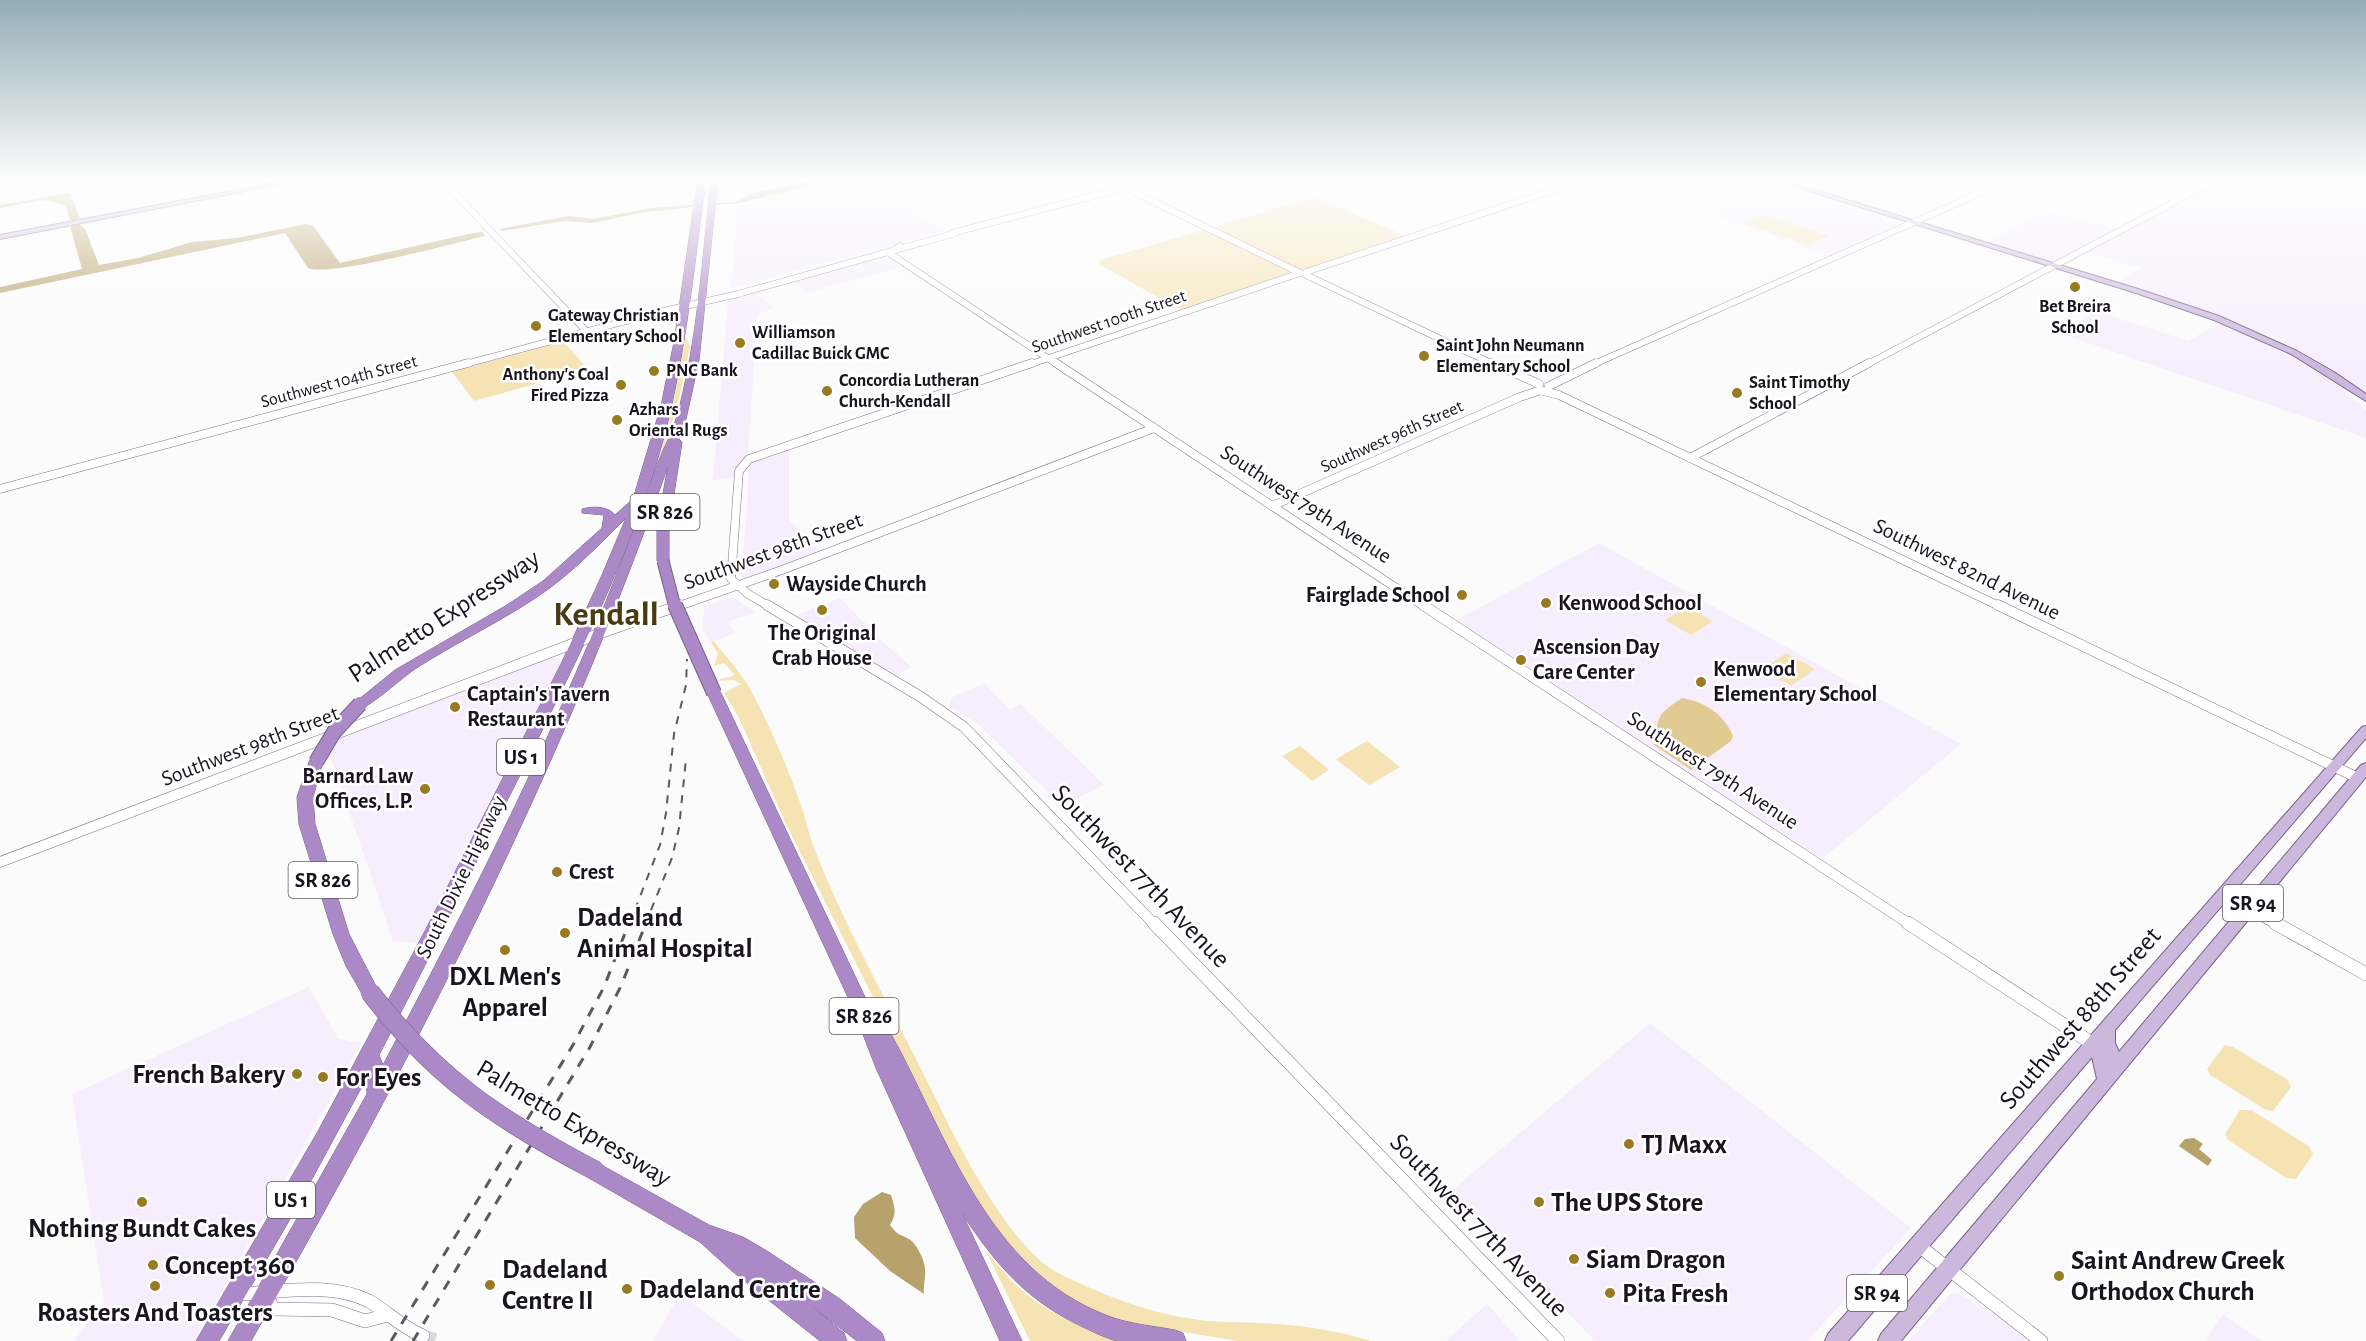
<svg xmlns="http://www.w3.org/2000/svg" width="2366" height="1341" font-family="'Alegreya Sans',sans-serif">
<style>
.built{fill:#f6eefd}
.green{fill:#f6e3b4}
.forest{fill:#e2cb93}
.water{fill:#b8a26b}
.lines{fill:none;stroke-linecap:round;stroke-linejoin:round}
.minor-tunnel{stroke:#d9d8da;stroke-width:13;stroke-dasharray:13 6;stroke-linecap:butt}
.minor-far3-casing{stroke:#7e718a;stroke-width:7}
.minor-far2-casing{stroke:#7e718a;stroke-width:9}
.minor-far1-casing{stroke:#7e718a;stroke-width:11}
.minor-casing{stroke:#7e718a;stroke-width:14}
.major-casing{stroke:#78608b;stroke-width:2}
.highway-casing{stroke:#78608b;stroke-width:1}
.minor-far3{stroke:#fff;stroke-width:6}
.minor-far2{stroke:#fff;stroke-width:8}
.minor-far1{stroke:#fff;stroke-width:10}
.minor{stroke:#fff;stroke-width:13}
.major{fill:#cdb8dd;fill-rule:evenodd}
.highway{fill:#ab89c6;fill-rule:evenodd}
.rail-far1{stroke:#5b585f;stroke-width:2;stroke-dasharray:8 8;stroke-linecap:butt}
.rail{stroke:#5b585f;stroke-width:3;stroke-dasharray:10 10;stroke-linecap:butt}
.highway-bridge-far2-casing{stroke:#78608b;stroke-width:13;stroke-linecap:butt}
.highway-bridge-far1-casing{stroke:#78608b;stroke-width:16;stroke-linecap:butt}
.highway-bridge-casing{stroke:#78608b;stroke-width:20;stroke-linecap:butt}
.highway-bridge-far2{stroke:#ab89c6;stroke-width:11}
.highway-bridge-far1{stroke:#ab89c6;stroke-width:14}
.highway-bridge{stroke:#ab89c6;stroke-width:19}
.poi-dot{fill:#987a23;stroke:#fff;stroke-width:2}
.labels{text-anchor:middle;dominant-baseline:central;stroke-width:5;stroke-linejoin:round;paint-order:stroke}
.far-poi-label{font-size:18px;font-weight:bold;fill:#19141e;stroke:#fff;text-anchor:start}
.far-street-label{font-size:18px;fill:#19141e;stroke:#fff}
.shield{fill:#fff;stroke:#5e5a62;stroke-width:1.5}
.shield-label{font-size:21px;font-weight:bold;fill:#19141e}
.street-label{font-size:22px;fill:#19141e;stroke:#fff}
.poi-label{font-size:22px;font-weight:bold;fill:#19141e;stroke:#fff;text-anchor:start}
.near-street-label{font-size:27px;fill:#19141e;stroke:#fff}
.near-poi-label{font-size:27px;font-weight:bold;fill:#19141e;stroke:#fff;text-anchor:start}
.town-label{font-size:34px;font-weight:bold;fill:#483a11;stroke:#fff}
</style>
<rect width="100%" height="100%" fill="#fbfbfb"/>
<!-- built -->
<g class="built">
<path d="M844 180H858L944 231 731 288 738 205Z"/>
<path d="M1706 180H1764L1900 223 1829 255 1709 214 1743 200 1715 191 1726 186Z"/>
<path d="M2218 181 2292 199 2311 188 2348 197 2366 187V393L2333 369 2274 337 2225 318 2118 283 2141 268 2086 252 2067 266 1986 242 2047 210 2124 231Z"/>
<path d="M885 257 900 267 807 293 793 282Z"/>
<path d="M755 292 774 308 757 315 748 456 738 464 735 477 713 480 728 301Z"/>
<path d="M2097 311 2188 341 2218 324 2265 343 2313 370 2342 389 2366 410V438L2059 333Z"/>
<path d="M789 449V520L828 558 766 582 742 578 740 576 746 523 749 467 753 460Z"/>
<path d="M1599 543 1961 744 1822 859 1457 620Z"/>
<path d="M732 597 755 612 728 622 736 633 711 642 703 629 704 606Z"/>
<path d="M840 598 882 641 911 667 895 677 794 616Z"/>
<path d="M550 657 565 661 421 943 393 941 330 755 342 735Z"/>
<path d="M984 683 1010 709 1021 704 1104 785 1062 806 978 724 949 706 951 698Z"/>
<path d="M309 987 338 1038 351 1042H362L194 1341H74L104 1302 72 1094Z"/>
<path d="M1650 1023 1911 1228 1807 1341H1595L1450 1192Z"/>
<path d="M1957 1293 1995 1314 2030 1341H1908L1950 1294Z"/>
<path d="M680 1294 743 1341H653Z"/>
<path d="M1487 1304 1520 1341H1446Z"/>
<path d="M2223 1314 2261 1341H2205Z"/>
</g>
<!-- green -->
<g class="green">
<path d="M1311 198 1319 199 1401 234 1404 235V238L1187 310 1179 309 1099 264 1101 260Z"/>
<path d="M1766 215 1829 236 1807 245 1744 224Z"/>
<path d="M686 336 690 347 678 403 650 491 604 607 660 456 674 402Z"/>
<path d="M563 341 588 369 474 401 452 372Z"/>
<path d="M1687 607 1713 621 1691 635 1665 620Z"/>
<path d="M714 641C725 656 740 671 749 687 769 724 788 768 802 808 807 823 810 839 816 853 849 936 895 1015 934 1095 958 1145 1010 1249 1060 1274 1105 1296 1149 1313 1199 1320 1225 1323 1252 1322 1278 1324 1308 1326 1343 1332 1371 1341H1237L1135 1324 1105 1316 1061 1294 1013 1252 984 1213 960 1170 786 824 739 718 724 693 741 684 734 680 715 681 735 675 724 663 714 666 718 654 711 642Z"/>
<path d="M1786 653 1815 669 1791 686 1762 670Z"/>
<path d="M1367 741 1400 767 1369 785 1336 759Z"/>
<path d="M1300 746 1329 770 1312 781 1282 756Z"/>
<path d="M2225 1045 2233 1047 2288 1080 2291 1087 2273 1111 2266 1110 2210 1075 2207 1069Z"/>
<path d="M2240 1110H2251L2309 1146 2313 1154 2296 1179 2286 1178 2228 1140 2225 1134Z"/>
<path d="M985 1249C994 1260 1002 1271 1012 1281 1042 1312 1085 1330 1125 1341H1030Z"/>
</g>
<!-- forest -->
<path class="forest" d="M1682 698C1704 701 1725 715 1733 736L1731 741 1691 770 1654 745C1660 715 1654 717 1682 698Z"/>
<!-- water -->
<g class="water">
<path d="M809 180H836L738 203 717 205V203L735 202 756 192Z"/>
<path d="M70 193 80 218 70 221 66 205 44 200 0 208V205Z"/>
<path d="M693 205 692 207 646 212 592 223 565 221 502 231 499 229 569 216 593 219 650 208Z"/>
<path d="M79 224 85 229 99 265 138 258 192 242 237 238 306 224 313 226 340 263 473 233 482 232 485 236C454 243 331 277 308 268L285 233 0 293V287L82 269 70 226Z"/>
<path d="M2194 1138 2203 1144 2199 1149 2212 1160 2208 1166 2179 1146 2185 1139Z"/>
<path d="M882 1192 891 1195C895 1208 897 1213 890 1225 899 1237 899 1233 909 1239 917 1244 925 1261 925 1269 926 1278 923 1285 924 1294L890 1271 855 1238 854 1217 863 1204Z"/>
</g>
<g class="lines">
<!-- minor-tunnel -->
<path class="minor-tunnel" d="M423 1336 441 1341"/>
<!-- minor-far3 casing -->
<g class="minor-far3-casing">
<g id="minor-far3">
<path d="M442 180 587 332"/>
<path d="M1109 180 1300 273"/>
<path d="M952 233 1154 180"/>
<path d="M900 246 889 253 1058 365"/>
<path d="M1306 272 1584 180"/>
<path d="M1306 275 1495 365"/>
<path d="M462 365 659 312 738 294 956 233"/>
<path d="M1028 365 1300 273"/>
<path d="M1592 365 2009 180"/>
<path d="M1866 365 2216 180"/>
</g>
</g>
<!-- minor-far2 casing -->
<g class="minor-far2-casing">
<g id="minor-far2">
<path d="M1056 363 1425 607"/>
<path d="M1492 363 1539 384"/>
<path d="M1549 386 1596 363"/>
<path d="M1543 391 1559 395 2001 607"/>
<path d="M1690 458 1869 363"/>
<path d="M0 489 468 363"/>
<path d="M1272 506 1520 397 1541 390"/>
<path d="M676 607 782 570 1154 428"/>
<path d="M770 607 748 594 731 579 739 471 749 459 1032 363"/>
</g>
</g>
<!-- minor-far1 casing -->
<g class="minor-far1-casing">
<g id="minor-far1">
<path d="M767 605 921 697 964 727 1155 925"/>
<path d="M1423 605 1911 925"/>
<path d="M1998 605 2358 778"/>
<path d="M0 862 601 633 680 605"/>
<path d="M2223 894 2278 925"/>
</g>
</g>
<!-- minor casing -->
<g class="minor-casing">
<g id="minor">
<path d="M1154 923 1558 1341"/>
<path d="M1908 923 2093 1044"/>
<path d="M2275 923 2366 974"/>
<path d="M1918 1245 2041 1341"/>
<path d="M236 1294C279 1293 329 1281 369 1301 388 1312 402 1328 423 1336"/>
<path d="M267 1296 273 1309 332 1310 365 1321 388 1315"/>
</g>
</g>
<!-- major casing -->
<g class="major-casing">
<g id="major">
<path d="M290 180H302L0 239V235Z"/>
<path d="M1773 180H1782L2138 289 2219 316 2297 351 2334 372 2366 394V401L2291 354 2214 320 2133 292Z"/>
<path d="M2366 726V738L2115 1030V1043L2119 1052 2361 765 2366 763V777L1901 1341H1878L1881 1334 2097 1079 2092 1057 1848 1341H1825L1828 1334 2362 727Z"/>
</g>
</g>
<!-- highway casing -->
<g class="highway-casing">
<g id="highway">
<path d="M698 180H706C694 266 686 353 664 437 633 550 579 655 528 759 478 858 430 957 379 1055L383 1065C474 893 563 719 631 537 640 513 648 489 657 465 663 449 672 433 677 416 698 339 702 259 711 180H718L699 360 686 419 679 439 682 442 669 527V561L663 565 657 561V527L668 466C561 771 412 1061 251 1341H228L367 1094 366 1079 293 1214 219 1341H196L317 1133 425 931 561 664 602 575 626 518C598 546 570 575 537 597 498 623 455 643 415 669 403 677 371 706 360 709L353 704 395 670 507 605 543 581 602 528 604 515 582 513V509C593 506 608 506 615 515L633 499 661 406 674 342Z"/>
<path d="M714 688 721 693 873 1014 878 1016 891 1034C948 1138 987 1270 1108 1316 1129 1324 1153 1326 1175 1330L1183 1333 1186 1341C1164 1341 1138 1341 1117 1341 1105 1338 1094 1332 1083 1327 1027 1301 995 1264 962 1213L1022 1341H1000L876 1068 852 1006 707 693Z"/>
<path d="M316 757 321 758 323 762 313 797 315 824 349 934 379 992 376 997 370 999 364 997 346 966 333 934 299 824 297 797 309 762 311 758Z"/>
<path d="M596 1162 709 1225 743 1237 767 1251 840 1299 882 1333 885 1341H857L809 1304 844 1333 847 1341H820L732 1271 700 1242 589 1178 586 1171 589 1164Z"/>
</g>
</g>
<!-- minor-far3 -->
<use href="#minor-far3" class="minor-far3"/>
<!-- minor-far2 -->
<use href="#minor-far2" class="minor-far2"/>
<!-- minor-far1 -->
<use href="#minor-far1" class="minor-far1"/>
<!-- minor -->
<use href="#minor" class="minor"/>
<!-- major -->
<use href="#major" class="major"/>
<!-- highway -->
<use href="#highway" class="highway"/>
<!-- rail-far1 -->
<g class="rail-far1">
<path d="M629 925 660 845 666 813 674 734 686 685 687 659"/>
<path d="M645 925 672 858 679 828 686 759"/>
</g>
<!-- rail -->
<g class="rail">
<path d="M391 1341 573 1045 604 987 629 923"/>
<path d="M413 1341 590 1047 621 986 646 923"/>
</g>
<!-- highway-bridge-far2 casing -->
<g class="highway-bridge-far2-casing">
<path id="highway-bridge-far2" d="M663 561 675 607"/>
</g>
<!-- highway-bridge-far1 casing -->
<g class="highway-bridge-far1-casing">
<g id="highway-bridge-far1">
<path d="M675 605 714 693"/>
<path d="M316 762 334 732 360 704"/>
</g>
</g>
<!-- highway-bridge casing -->
<g class="highway-bridge-casing">
<path id="highway-bridge" d="M370 992C436 1079 501 1121 596 1171"/>
</g>
<!-- highway-bridge-far2 -->
<use href="#highway-bridge-far2" class="highway-bridge-far2"/>
<!-- highway-bridge-far1 -->
<use href="#highway-bridge-far1" class="highway-bridge-far1"/>
<!-- highway-bridge -->
<use href="#highway-bridge" class="highway-bridge"/>
</g>
<!-- sky -->
<linearGradient id="sky" x2="0" y2="1"><stop stop-color="#95adb6"/><stop offset="0.49" stop-color="#fdfdfd"/><stop offset="1" stop-color="#fdfdfd" stop-opacity="0"/></linearGradient>
<rect width="2366" height="367" fill="url(#sky)"/>
<!-- markers -->
<g class="poi-dot">
<circle cx="2075" cy="287" r="6"/>
<circle cx="536" cy="326" r="6"/>
<circle cx="740" cy="343" r="6"/>
<circle cx="1424" cy="356" r="6"/>
<circle cx="654" cy="371" r="6"/>
<circle cx="621" cy="385" r="6"/>
<circle cx="827" cy="391" r="6"/>
<circle cx="1737" cy="393" r="6"/>
<circle cx="617" cy="420" r="6"/>
<circle cx="774" cy="584" r="6"/>
<circle cx="1462" cy="595" r="6"/>
<circle cx="1546" cy="603" r="6"/>
<circle cx="822" cy="610" r="6"/>
<circle cx="1521" cy="660" r="6"/>
<circle cx="1701" cy="682" r="6"/>
<circle cx="455" cy="707" r="6"/>
<circle cx="425" cy="789" r="6"/>
<circle cx="557" cy="872" r="6"/>
<circle cx="565" cy="933" r="6"/>
<circle cx="505" cy="950" r="6"/>
<circle cx="297" cy="1074" r="6"/>
<circle cx="323" cy="1077" r="6"/>
<circle cx="1629" cy="1144" r="6"/>
<circle cx="142" cy="1202" r="6"/>
<circle cx="1539" cy="1202" r="6"/>
<circle cx="1574" cy="1259" r="6"/>
<circle cx="153" cy="1265" r="6"/>
<circle cx="2059" cy="1276" r="6"/>
<circle cx="490" cy="1285" r="6"/>
<circle cx="155" cy="1286" r="6"/>
<circle cx="627" cy="1289" r="6"/>
<circle cx="1610" cy="1293" r="6"/>
</g>
<g class="labels">
<!-- far-poi labels -->
<g class="far-poi-label">
<text x="2075" y="307" text-anchor="middle">Bet Breira<tspan x="2075" dy="21">School</tspan></text>
<text x="548" y="316">Gateway Christian<tspan x="548" dy="21">Elementary School</tspan></text>
<text x="752" y="333">Williamson<tspan x="752" dy="21">Cadillac Buick GMC</tspan></text>
<text x="1436" y="346">Saint John Neumann<tspan x="1436" dy="21">Elementary School</tspan></text>
<text x="666" y="371">PNC Bank</text>
<text x="609" y="375" text-anchor="end">Anthony's Coal<tspan x="609" dy="21">Fired Pizza</tspan></text>
<text x="839" y="381">Concordia Lutheran<tspan x="839" dy="21">Church-Kendall</tspan></text>
<text x="1749" y="383">Saint Timothy<tspan x="1749" dy="21">School</tspan></text>
<text x="629" y="410">Azhars<tspan x="629" dy="21">Oriental Rugs</tspan></text>
</g>
<!-- far-street labels -->
<g class="far-street-label">
<text transform="translate(1109 322) rotate(-19)">Southwest 100th Street</text>
<text transform="translate(339 382) rotate(-15)">Southwest 104th Street</text>
<text transform="translate(1392 437) rotate(-24)">Southwest 96th Street</text>
</g>
<!-- shield labels -->
<g class="shield">
<rect x="630.5" y="494" width="69" height="36" rx="4.5"/>
<rect x="497" y="739" width="48" height="36" rx="4.5"/>
<rect x="288.5" y="862" width="69" height="36" rx="4.5"/>
<rect x="2223" y="885" width="60" height="36" rx="4.5"/>
<rect x="829.5" y="998" width="69" height="36" rx="4.5"/>
<rect x="267" y="1182" width="48" height="36" rx="4.5"/>
<rect x="1847" y="1275" width="60" height="36" rx="4.5"/>
</g>
<g class="shield-label">
<text x="665" y="512">SR 826</text>
<text x="521" y="757">US 1</text>
<text x="323" y="880">SR 826</text>
<text x="2253" y="903">SR 94</text>
<text x="864" y="1016">SR 826</text>
<text x="291" y="1200">US 1</text>
<text x="1877" y="1293">SR 94</text>
</g>
<!-- street labels -->
<g class="street-label">
<text transform="translate(1306 504) rotate(33)">Southwest 79th Avenue</text>
<text transform="translate(773 551) rotate(-20)">Southwest 98th Street</text>
<text transform="translate(1967 569) rotate(26)">Southwest 82nd Avenue</text>
<text transform="translate(250 746) rotate(-21)">Southwest 98th Street</text>
<text transform="translate(1713 770) rotate(33)">Southwest 79th Avenue</text>
<text transform="translate(461 877) rotate(-64)">South Dixie Highway</text>
</g>
<!-- poi labels -->
<g class="poi-label">
<text x="786" y="584">Wayside Church</text>
<text x="1450" y="595" text-anchor="end">Fairglade School</text>
<text x="1558" y="603">Kenwood School</text>
<text x="822" y="633" text-anchor="middle">The Original<tspan x="822" dy="25">Crab House</tspan></text>
<text x="1533" y="647">Ascension Day<tspan x="1533" dy="25">Care Center</tspan></text>
<text x="1713" y="669">Kenwood<tspan x="1713" dy="25">Elementary School</tspan></text>
<text x="467" y="694">Captain's Tavern<tspan x="467" dy="25">Restaurant</tspan></text>
<text x="413" y="776" text-anchor="end">Barnard Law<tspan x="413" dy="25">Offices, L.P.</tspan></text>
<text x="569" y="872">Crest</text>
</g>
<!-- near-street labels -->
<g class="near-street-label">
<text transform="translate(444 616) rotate(-33)">Palmetto Expressway</text>
<text transform="translate(1141 876) rotate(46)">Southwest 77th Avenue</text>
<text transform="translate(2080 1018) rotate(-49)">Southwest 88th Street</text>
<text transform="translate(574 1123) rotate(31)">Palmetto Expressway</text>
<text transform="translate(1479 1225) rotate(46)">Southwest 77th Avenue</text>
</g>
<!-- near-poi labels -->
<g class="near-poi-label">
<text x="577" y="917">Dadeland<tspan x="577" dy="31">Animal Hospital</tspan></text>
<text x="505" y="976" text-anchor="middle">DXL Men's<tspan x="505" dy="31">Apparel</tspan></text>
<text x="285" y="1074" text-anchor="end">French Bakery</text>
<text x="335" y="1077">For Eyes</text>
<text x="1641" y="1144">TJ Maxx</text>
<text x="1551" y="1202">The UPS Store</text>
<text x="142" y="1228" text-anchor="middle">Nothing Bundt Cakes</text>
<text x="1586" y="1259">Siam Dragon</text>
<text x="2071" y="1260">Saint Andrew Greek<tspan x="2071" dy="31">Orthodox Church</tspan></text>
<text x="165" y="1265">Concept 360</text>
<text x="502" y="1269">Dadeland<tspan x="502" dy="31">Centre II</tspan></text>
<text x="639" y="1289">Dadeland Centre</text>
<text x="1622" y="1293">Pita Fresh</text>
<text x="155" y="1312" text-anchor="middle">Roasters And Toasters</text>
</g>
<!-- town labels -->
<g class="town-label">
<text x="606" y="615">Kendall</text>
</g>
</g>
</svg>
